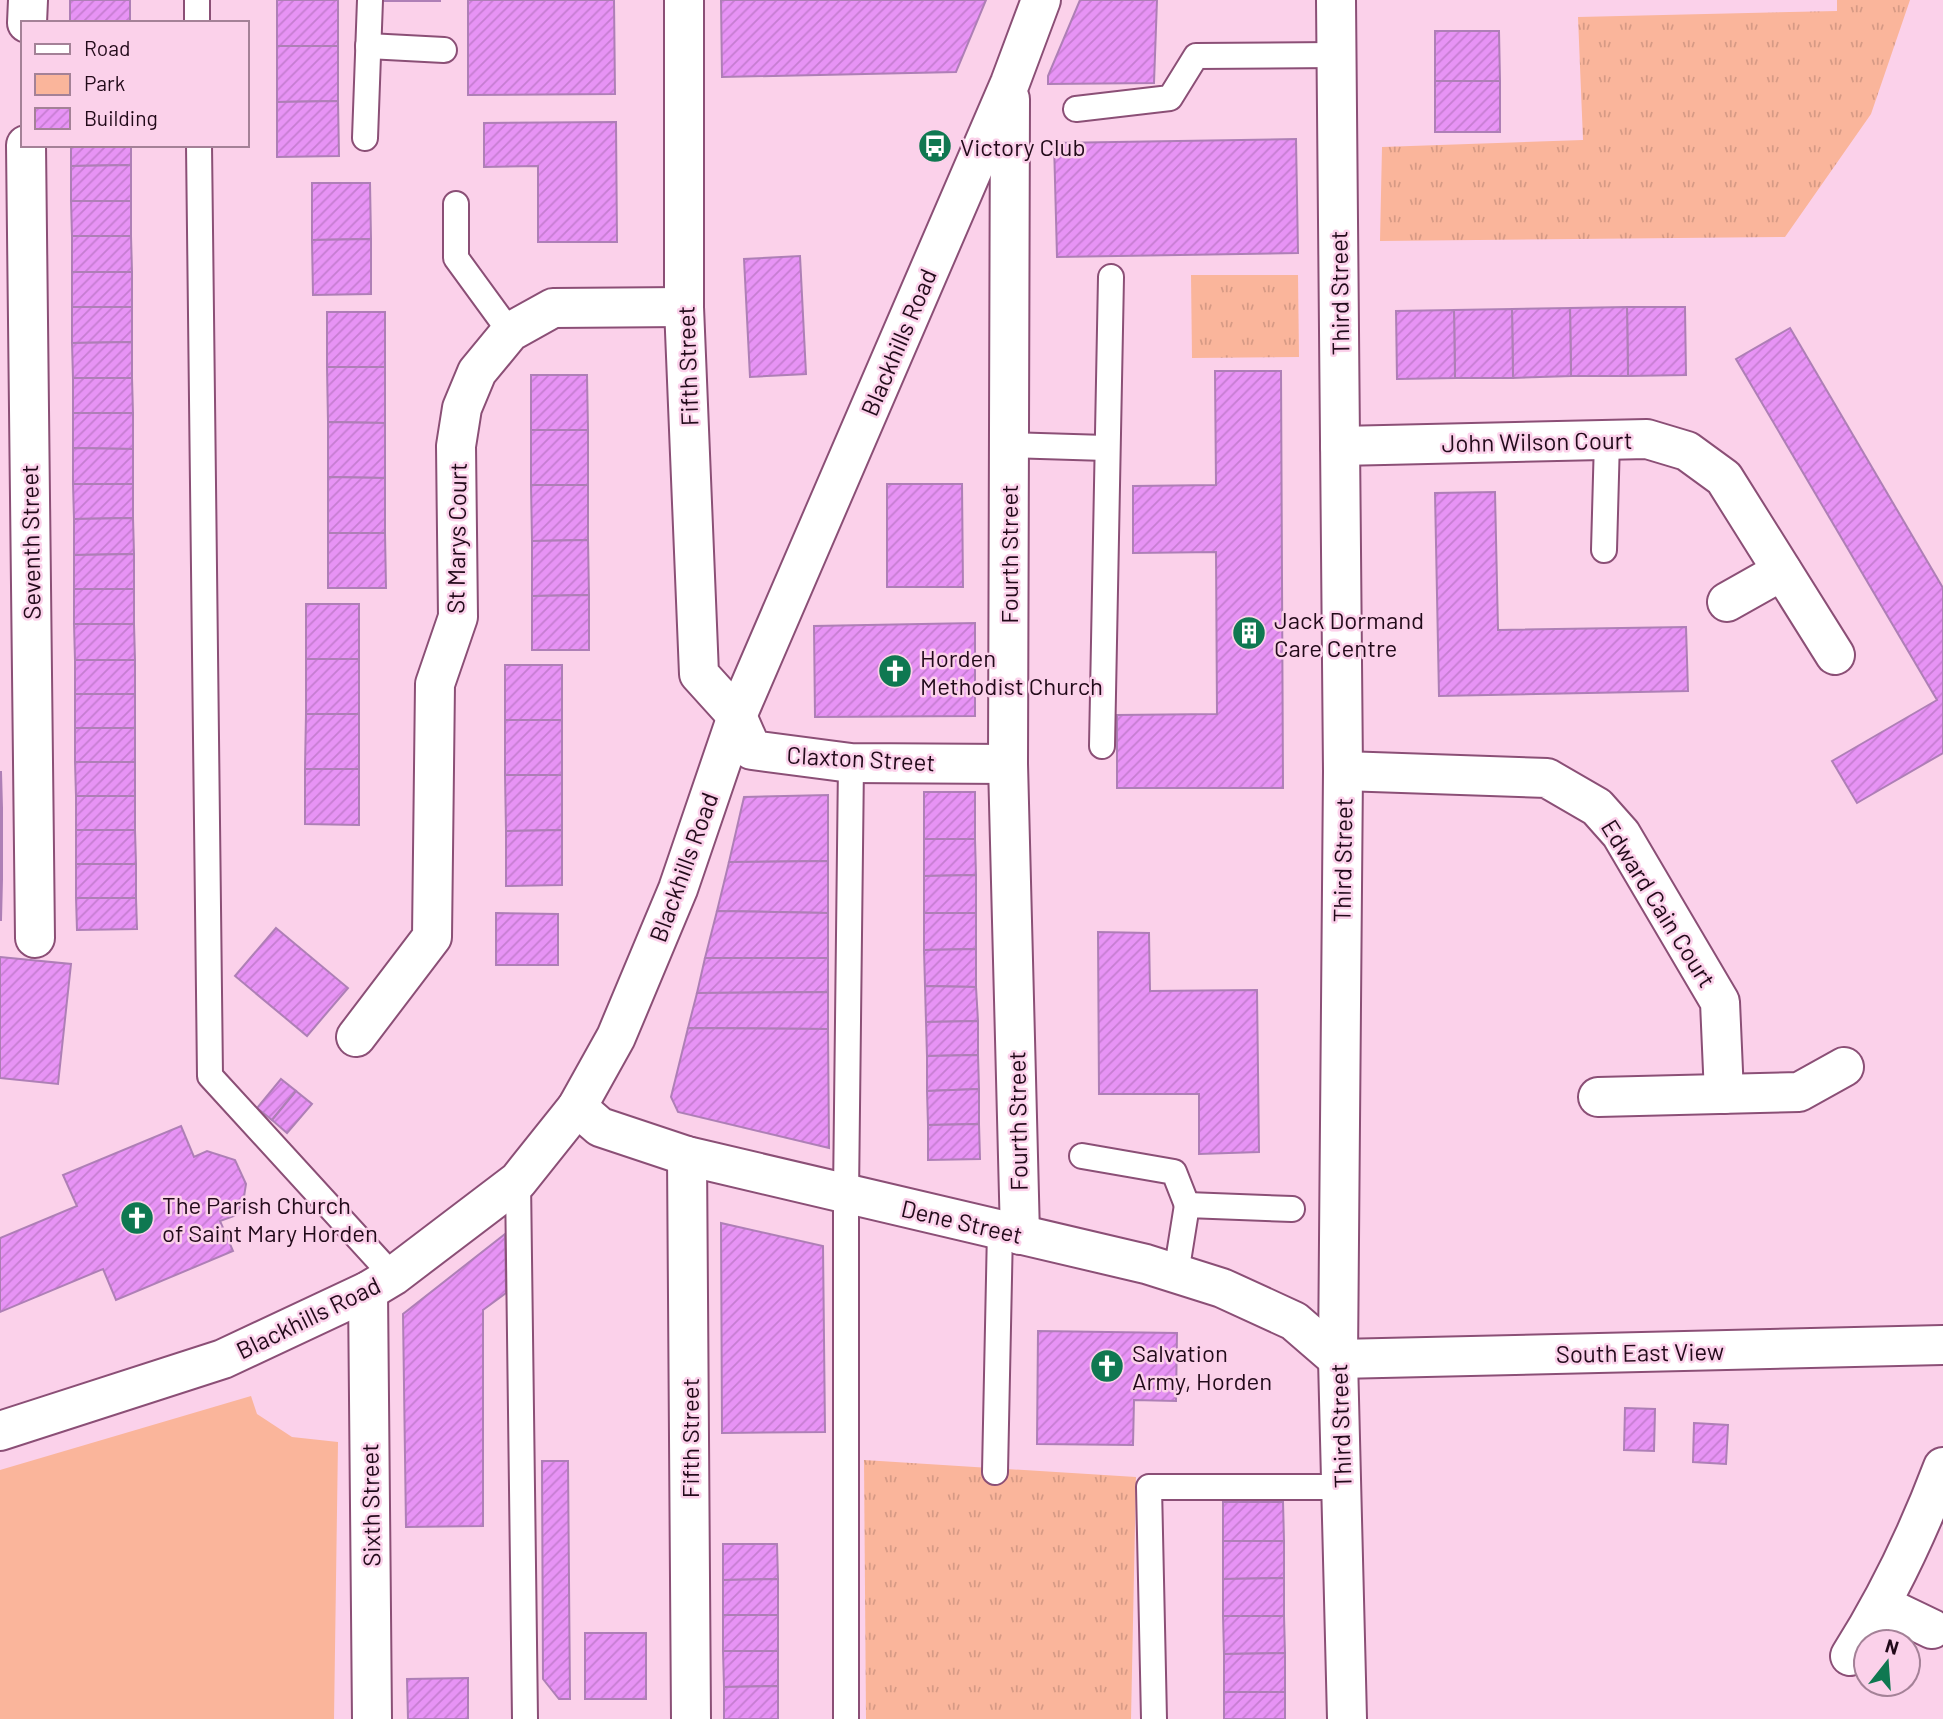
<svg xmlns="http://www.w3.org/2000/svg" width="1943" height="1719" font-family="Barlow,sans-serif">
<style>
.grass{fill:url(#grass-tufts)}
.green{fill:#fab59b}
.building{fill:url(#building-hatch);stroke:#ae7fb6;stroke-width:2}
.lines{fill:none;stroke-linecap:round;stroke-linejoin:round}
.service-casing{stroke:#8b4f76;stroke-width:28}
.minor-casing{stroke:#8b4f76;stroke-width:42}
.service{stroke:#fff;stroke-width:24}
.minor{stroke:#fff;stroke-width:38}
.labels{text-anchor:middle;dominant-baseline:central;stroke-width:5;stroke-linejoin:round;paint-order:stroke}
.poi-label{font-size:24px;fill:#220a1a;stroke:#fbd1ea;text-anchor:start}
.street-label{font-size:24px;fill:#220a1a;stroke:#fbd1ea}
</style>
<defs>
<pattern id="grass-tufts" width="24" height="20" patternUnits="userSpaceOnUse" patternTransform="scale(1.75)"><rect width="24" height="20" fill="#fab59b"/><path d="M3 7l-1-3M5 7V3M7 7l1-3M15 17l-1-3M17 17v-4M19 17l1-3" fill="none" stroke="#d69a85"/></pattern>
<pattern id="building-hatch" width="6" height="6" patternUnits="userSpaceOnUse" patternTransform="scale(1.75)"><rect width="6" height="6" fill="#e793f5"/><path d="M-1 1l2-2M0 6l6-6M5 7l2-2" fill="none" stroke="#c67dd1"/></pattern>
</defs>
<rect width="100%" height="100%" fill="#fbd1ea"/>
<!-- grass -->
<g class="grass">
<path d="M1837 0H1910L1871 114 1785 237 1380 241 1382 147 1583 140 1578 17 1837 11Z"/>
<path d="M1191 275H1298L1299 357 1192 358Z"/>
<path d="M864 1460 1136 1477 1131 1719H866Z"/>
</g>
<!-- green -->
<path class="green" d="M251 1396 257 1414 292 1437 338 1442 334 1719H0V1470Z"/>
<!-- building -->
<g class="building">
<rect x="70" y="0" width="60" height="23"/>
<rect x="277" y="0" width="61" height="46"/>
<rect x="385" y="0" width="55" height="1"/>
<path d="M468 0H614L615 94 468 95Z"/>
<path d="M721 0H986L956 72 722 77Z"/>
<path d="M1080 0H1157L1154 83 1048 84V76Z"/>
<path d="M1435 31H1499L1500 81H1435Z"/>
<path d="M277 46H338V101L277 102Z"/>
<rect x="1435" y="81" width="65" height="51"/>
<path d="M338 101 339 156 277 157V102Z"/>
<path d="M616 122 617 242H538V166L484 167V123Z"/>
<path d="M1296 139 1298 253 1057 257 1054 143Z"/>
<path d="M71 145H131V165L71 166Z"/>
<path d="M131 165V201H71V166Z"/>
<path d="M312 183H370L371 239 312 240Z"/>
<path d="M71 201H131V236H72Z"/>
<path d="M72 236H131L132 272H72Z"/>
<path d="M371 239V294L313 295 312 240Z"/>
<path d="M800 256 806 374 750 377 744 259Z"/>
<rect x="72" y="272" width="60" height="35"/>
<path d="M72 307H132V342L72 343Z"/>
<path d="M1627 307H1685L1686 375 1628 376Z"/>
<path d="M1627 307 1628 376H1571L1570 308Z"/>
<path d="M1570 308 1571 376 1513 378 1512 309Z"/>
<path d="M1512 309 1513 378H1455L1454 310Z"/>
<path d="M1454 310 1455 378 1397 379 1396 311Z"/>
<rect x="327" y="312" width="58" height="55"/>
<path d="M1790 328 1943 588V753L1857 803 1832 761 1937 700 1736 359Z"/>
<path d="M132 342V378H73L72 343Z"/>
<path d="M327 367H385V423L328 422Z"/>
<path d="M1215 371H1281L1283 788H1117V715L1217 714 1216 552 1133 553V486L1216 485Z"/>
<path d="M531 375H587L588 430H531Z"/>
<path d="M73 378H132L133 413H73Z"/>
<path d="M73 413H133V449L73 448Z"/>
<path d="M328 422 385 423V478L328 477Z"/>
<rect x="531" y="430" width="57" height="55"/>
<path d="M73 448 133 449V484H73Z"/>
<path d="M328 477 385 478V533H328Z"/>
<path d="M73 484H133V518L74 519Z"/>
<path d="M887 484H962L963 587H887Z"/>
<path d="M531 485H588V540L532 541Z"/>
<path d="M1495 492 1498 630 1686 627 1688 691 1439 696 1435 493Z"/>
<path d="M133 518 134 554 74 555V519Z"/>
<path d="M328 533H385L386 588H328Z"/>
<path d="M588 540 589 595 532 596V541Z"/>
<path d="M134 554V589H74V555Z"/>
<rect x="74" y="589" width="60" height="35"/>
<path d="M589 595V650H532V596Z"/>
<rect x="306" y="604" width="53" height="55"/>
<path d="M975 623V716L815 717 814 626Z"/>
<path d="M74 624H134L135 660H75Z"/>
<rect x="306" y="659" width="53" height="55"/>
<rect x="75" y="660" width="60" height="34"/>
<rect x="505" y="665" width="57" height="55"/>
<rect x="75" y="694" width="60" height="34"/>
<path d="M306 714H359V769H305Z"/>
<rect x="505" y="720" width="57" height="55"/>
<rect x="75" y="728" width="60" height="34"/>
<path d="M75 762H135V796H76Z"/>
<path d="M305 769H359V825L305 824Z"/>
<path d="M0 772H1L2 808H0Z"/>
<path d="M505 775H562V830L506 831Z"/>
<rect x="924" y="792" width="51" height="47"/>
<path d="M828 795V861L729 862 744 797Z"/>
<rect x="76" y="796" width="59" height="34"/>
<path d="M0 808H2V843L0 844Z"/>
<path d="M76 830H135L136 864H76Z"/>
<path d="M562 830V885L506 886V831Z"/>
<path d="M924 839H975L976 875 924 876Z"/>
<path d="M2 843V879H0V844Z"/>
<path d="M828 861V913L717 911 729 862Z"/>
<rect x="76" y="864" width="60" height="34"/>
<path d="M976 875V913H924V876Z"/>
<path d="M0 879H2L1 920H0Z"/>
<path d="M76 898H136L137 929 77 930Z"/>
<path d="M717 911 828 913V958H705Z"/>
<path d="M496 913 558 914V965H496Z"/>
<path d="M924 913H976V949L924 950Z"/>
<path d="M276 928 348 988 307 1036 235 976Z"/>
<path d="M1098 932 1149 933 1150 991 1257 990 1259 1152 1199 1154V1094H1099Z"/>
<path d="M976 949V987L925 986 924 950Z"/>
<path d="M0 957 71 964 58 1084 0 1078Z"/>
<path d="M705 958H828V992L697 993Z"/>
<path d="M925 986 976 987 978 1021 926 1022Z"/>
<path d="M828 992V1029L688 1028 697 993Z"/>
<path d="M978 1021V1055L927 1056 926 1022Z"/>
<path d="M688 1028 828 1029 829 1148 678 1112 671 1097Z"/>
<path d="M978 1055 979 1089 927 1091V1056Z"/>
<path d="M281 1079 296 1091 272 1120 257 1108Z"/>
<path d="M979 1089V1124L928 1125 927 1091Z"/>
<path d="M296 1091 312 1104 287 1133 272 1120Z"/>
<path d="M979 1124 980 1159 928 1160V1125Z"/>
<path d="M181 1126 194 1157 207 1151 235 1160 246 1184 243 1203 234 1216 220 1221 233 1251 116 1300 103 1269 0 1312V1238L77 1206 63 1175Z"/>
<path d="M721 1223 823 1246 825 1432 722 1433Z"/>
<path d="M505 1234 506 1293 483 1310V1526L406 1527 403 1314Z"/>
<path d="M1038 1331 1177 1333 1176 1401 1134 1400 1133 1445 1037 1444Z"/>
<path d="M1625 1408 1655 1409 1654 1451 1624 1450Z"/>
<path d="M1694 1423 1728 1425 1726 1464 1693 1462Z"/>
<path d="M542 1461H568L570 1699H559L543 1679Z"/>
<path d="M1223 1502H1283L1284 1541H1223Z"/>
<path d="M1223 1541H1284V1578L1223 1579Z"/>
<path d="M723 1544H777L778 1579 723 1580Z"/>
<path d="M1284 1578V1616H1223V1579Z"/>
<path d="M778 1579V1615H723V1580Z"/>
<rect x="723" y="1615" width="55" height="36"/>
<path d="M1223 1616H1284L1285 1653 1224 1654Z"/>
<rect x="585" y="1633" width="61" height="66"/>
<path d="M723 1651H778V1686L724 1687Z"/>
<path d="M1285 1653V1692H1224V1654Z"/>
<path d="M468 1678V1719H408L407 1679Z"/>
<path d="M778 1686V1719H724V1687Z"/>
<rect x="1224" y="1692" width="61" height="27"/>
</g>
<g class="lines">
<!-- service casing -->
<g class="service-casing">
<g id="service">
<path d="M197 0V23"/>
<path d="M368 46 444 50"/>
<path d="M1076 109 1170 98 1196 56 1337 55"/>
<path d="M365 138 370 0"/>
<path d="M199 145 210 1076 393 1276"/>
<path d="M456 204V258L510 332"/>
<path d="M1008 445 1106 448"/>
<path d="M1604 550 1607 440"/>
<path d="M1102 746 1111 277"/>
<path d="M1082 1156 1174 1172 1187 1205"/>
<path d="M518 1181 525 1719"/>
<path d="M1176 1274 1187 1205 1292 1209"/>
<path d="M995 1472 1000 1230"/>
<path d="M846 1719V1194L851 763"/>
<path d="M1154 1719 1149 1487H1342"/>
</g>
</g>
<!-- minor casing -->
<g class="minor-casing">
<g id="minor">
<path d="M684 0V307L699 674 737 716 752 750 851 763 1008 764"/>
<path d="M1336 0 1343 771 1338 1359 1347 1719"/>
<path d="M27 23 28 0"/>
<path d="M1010 99 1008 764 1020 1235"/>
<path d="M26 145 35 938"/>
<path d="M1340 446 1647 439 1687 451 1724 478 1835 655"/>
<path d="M1727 602 1782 571"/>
<path d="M1343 771 1547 778 1597 807 1621 834 1720 1002 1724 1094"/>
<path d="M356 1037 432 937 435 684 458 617 456 446 462 408 477 372 510 332 553 308 684 307"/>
<path d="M1598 1097 1799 1092 1844 1067"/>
<path d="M577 1107 600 1127 687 1156 1146 1264 1222 1288 1294 1321 1338 1359"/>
<path d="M687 1156 691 1719"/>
<path d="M368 1291 372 1719"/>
<path d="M1338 1359 1943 1345"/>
<path d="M0 1431 223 1359 368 1291 393 1276 518 1181 577 1107 616 1037 678 889 737 716 1010 83 1041 0"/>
<path d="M1882 1605 1932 1629"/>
<path d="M1850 1656C1888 1596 1918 1533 1943 1467"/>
</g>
</g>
<!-- service -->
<use href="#service" class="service"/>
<!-- minor -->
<use href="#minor" class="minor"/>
</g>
<!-- icons -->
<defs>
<g id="bus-disc" transform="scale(1.75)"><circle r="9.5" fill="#0f7851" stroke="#fbd1ea"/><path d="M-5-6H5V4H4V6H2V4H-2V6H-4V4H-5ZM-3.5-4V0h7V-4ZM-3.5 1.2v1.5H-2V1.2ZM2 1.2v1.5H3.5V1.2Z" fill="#fff"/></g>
<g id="building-disc" transform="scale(1.75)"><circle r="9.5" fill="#0f7851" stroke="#fbd1ea"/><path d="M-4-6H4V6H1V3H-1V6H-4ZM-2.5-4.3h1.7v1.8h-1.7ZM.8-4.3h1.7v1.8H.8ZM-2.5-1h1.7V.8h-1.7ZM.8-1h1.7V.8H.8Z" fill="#fff"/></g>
<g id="church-disc" transform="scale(1.75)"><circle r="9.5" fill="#0f7851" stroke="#fbd1ea"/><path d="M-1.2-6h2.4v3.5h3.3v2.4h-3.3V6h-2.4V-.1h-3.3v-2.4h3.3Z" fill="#fff"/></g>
</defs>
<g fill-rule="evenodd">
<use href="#bus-disc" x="935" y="146"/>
<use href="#building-disc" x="1249" y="633"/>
<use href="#church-disc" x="895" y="671"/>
<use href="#church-disc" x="137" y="1218"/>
<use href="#church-disc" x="1107" y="1366"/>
</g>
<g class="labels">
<!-- poi labels -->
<g class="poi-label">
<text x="960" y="146">Victory Club</text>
<text x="1274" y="619">Jack Dormand<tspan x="1274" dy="28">Care Centre</tspan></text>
<text x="920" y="657">Horden<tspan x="920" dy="28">Methodist Church</tspan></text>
<text x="162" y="1204">The Parish Church<tspan x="162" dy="28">of Saint Mary Horden</tspan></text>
<text x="1132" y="1352">Salvation<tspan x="1132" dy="28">Army, Horden</tspan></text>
</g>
<!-- street labels -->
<g class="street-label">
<text transform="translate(1339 293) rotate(-91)">Third Street</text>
<text transform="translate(898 342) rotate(-67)">Blackhills Road</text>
<text transform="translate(687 366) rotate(-92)">Fifth Street</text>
<text transform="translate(1537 441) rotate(-1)">John Wilson Court</text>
<text transform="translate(456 538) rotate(-89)">St Marys Court</text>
<text transform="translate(30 542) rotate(-91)">Seventh Street</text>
<text transform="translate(1008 554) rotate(-90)">Fourth Street</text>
<text transform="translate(861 758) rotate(3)">Claxton Street</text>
<text transform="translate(1342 860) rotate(-89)">Third Street</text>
<text transform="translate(683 867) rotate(-70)">Blackhills Road</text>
<text transform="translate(1659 903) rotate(58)">Edward Cain Court</text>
<text transform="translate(1017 1121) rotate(-91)">Fourth Street</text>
<text transform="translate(962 1221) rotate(13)">Dene Street</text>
<text transform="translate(308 1317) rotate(-26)">Blackhills Road</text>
<text transform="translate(1640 1352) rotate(-1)">South East View</text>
<text transform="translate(1340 1426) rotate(-92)">Third Street</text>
<text transform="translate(689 1438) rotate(-90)">Fifth Street</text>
<text transform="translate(370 1505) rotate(-91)">Sixth Street</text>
</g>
</g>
<!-- legend -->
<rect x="21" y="21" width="228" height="126" fill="#fbd1ea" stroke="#a48197" stroke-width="2"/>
<rect x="35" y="44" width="35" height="10" fill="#ffffff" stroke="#a48197" stroke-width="2"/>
<text x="84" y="56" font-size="21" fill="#220a1a">Road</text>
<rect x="35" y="74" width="35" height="21" fill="#fab59b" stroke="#a48197" stroke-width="2"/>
<text x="84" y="91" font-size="21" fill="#220a1a">Park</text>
<rect x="35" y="108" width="35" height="21" fill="url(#building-hatch)" stroke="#a48197" stroke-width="2"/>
<text x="84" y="126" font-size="21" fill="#220a1a">Building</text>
<!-- north arrow -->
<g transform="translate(1887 1663) rotate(17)"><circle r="33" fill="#fbd1ea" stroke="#a48197" stroke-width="2"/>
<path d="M0-5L12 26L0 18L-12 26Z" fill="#0f7851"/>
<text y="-10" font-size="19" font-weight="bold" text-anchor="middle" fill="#220a1a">N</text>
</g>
</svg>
